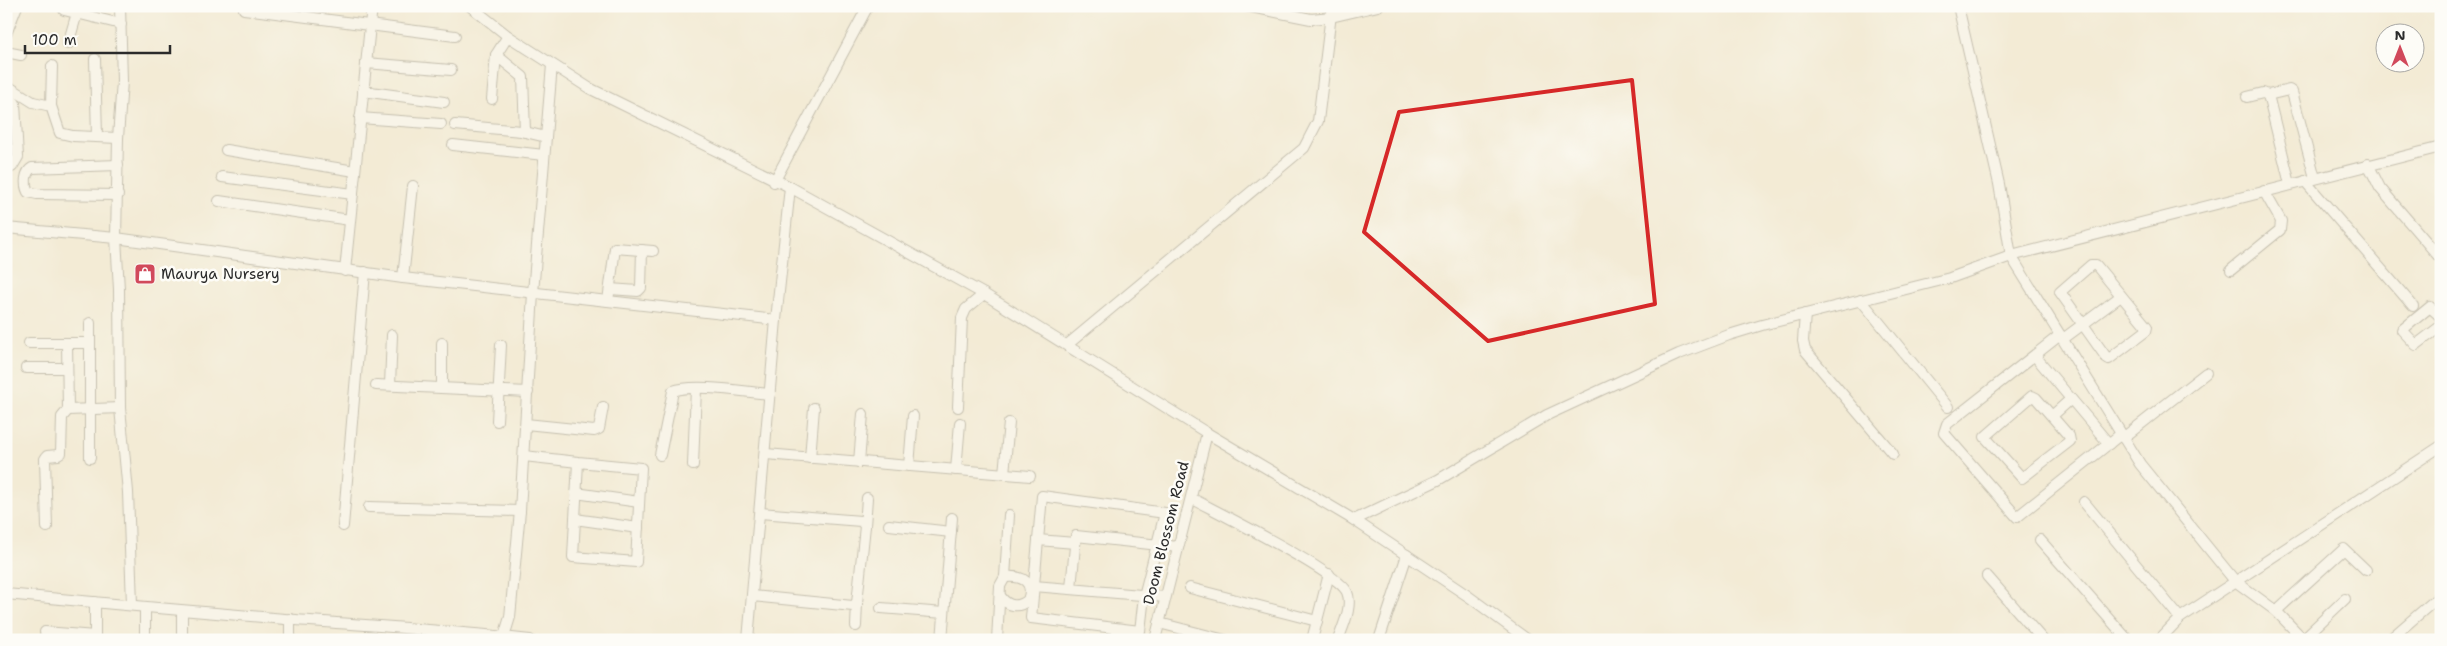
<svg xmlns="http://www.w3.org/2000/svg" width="2447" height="646" font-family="'Shantell Sans',sans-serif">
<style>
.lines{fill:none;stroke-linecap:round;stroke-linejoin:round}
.minor-casing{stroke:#8f8b80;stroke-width:12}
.minor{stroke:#fff;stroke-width:10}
.marked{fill:none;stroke:#d62828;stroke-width:4;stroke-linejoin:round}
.labels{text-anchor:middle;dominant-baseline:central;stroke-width:5;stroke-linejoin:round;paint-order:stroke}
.poi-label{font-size:15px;fill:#2b2b2b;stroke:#fdfcf7;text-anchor:start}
.street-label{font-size:15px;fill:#2b2b2b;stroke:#fdfcf7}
</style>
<rect width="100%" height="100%" fill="#fdfcf7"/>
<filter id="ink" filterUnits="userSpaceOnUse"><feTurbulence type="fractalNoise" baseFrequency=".02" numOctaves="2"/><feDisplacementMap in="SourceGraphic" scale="10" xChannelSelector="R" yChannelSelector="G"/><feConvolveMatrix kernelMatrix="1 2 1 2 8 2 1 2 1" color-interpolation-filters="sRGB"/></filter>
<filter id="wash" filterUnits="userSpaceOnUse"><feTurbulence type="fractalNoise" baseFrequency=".0096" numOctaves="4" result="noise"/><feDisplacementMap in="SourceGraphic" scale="20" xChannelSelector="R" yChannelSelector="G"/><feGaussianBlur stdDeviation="1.12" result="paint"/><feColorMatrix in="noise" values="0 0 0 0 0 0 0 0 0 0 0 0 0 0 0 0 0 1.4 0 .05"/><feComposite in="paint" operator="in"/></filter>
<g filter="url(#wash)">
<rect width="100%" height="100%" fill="#f3ebd6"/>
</g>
<g filter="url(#ink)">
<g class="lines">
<!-- minor casing -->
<g class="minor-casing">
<g id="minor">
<path d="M120 6 122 81 118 138 116 238 403 278 776 320 748 640"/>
<path d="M470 6 508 36 589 88 790 187 984 294 1207 433 1354 520 1468 596 1528 640"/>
<path d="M1246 6 1311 19 1331 17 1378 6"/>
<path d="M1958 6 1999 184 2011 256 2140 464 2235 581 2276 611 2304 640"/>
<path d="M244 9 455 36"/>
<path d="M64 10 121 24"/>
<path d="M6 34 17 6"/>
<path d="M68 44 77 13"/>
<path d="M6 52 21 55"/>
<path d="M496 55 523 77 525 132"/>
<path d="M95 59 97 137"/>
<path d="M366 63 451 70"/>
<path d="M52 66 51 106 60 133 73 136 118 138"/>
<path d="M6 85 33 102 51 106"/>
<path d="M363 91 444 102"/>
<path d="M6 97 11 98 15 103 18 157 12 167H6"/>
<path d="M2247 97 2263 93 2268 95"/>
<path d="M492 99 496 55 508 36"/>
<path d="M360 118 441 124"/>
<path d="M455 125 521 131 546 137"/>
<path d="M453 145 544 155"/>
<path d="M226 150 355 171"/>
<path d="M2368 164 2380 188 2441 259"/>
<path d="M118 165 32 168C25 172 24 184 28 192L37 194 118 195"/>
<path d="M222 177 353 194"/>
<path d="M2305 181 2413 306"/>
<path d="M774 182 868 6"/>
<path d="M2290 184 2268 95 2289 90 2292 92 2315 178"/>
<path d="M219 201 350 220"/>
<path d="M6 228 116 238 119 289 120 408 128 492 132 604"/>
<path d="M2091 265H2096L2147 327 2146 331 2109 359 2106 357 2060 292Z"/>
<path d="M2231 270 2280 230 2281 221 2264 191"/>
<path d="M345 271 372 6"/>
<path d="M403 278 413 186"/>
<path d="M610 289 638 291 641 288 642 250"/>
<path d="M1861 300 1948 407"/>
<path d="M608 301 615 248 653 251"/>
<path d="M1805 314 1803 341 1805 350 1893 454"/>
<path d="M2441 317 2430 307 2402 330 2416 345 2441 326"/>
<path d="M776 320 790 187"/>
<path d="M90 323V458"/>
<path d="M2060 335 1947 424 1944 433 2017 517 2121 434"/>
<path d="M2063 339 2121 296"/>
<path d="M29 343H90"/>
<path d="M67 343 68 410"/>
<path d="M442 343V388"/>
<path d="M1067 345 1304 148 1318 121 1332 6"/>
<path d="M2035 356 2109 444"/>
<path d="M26 368H67"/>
<path d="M376 385 528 392"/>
<path d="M390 385 392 335"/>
<path d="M2032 396 2036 398 2069 436 2070 441 2022 478 1985 437Z"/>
<path d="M958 407 962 318 966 309 984 294"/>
<path d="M2052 416 2071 399"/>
<path d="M497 421 501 345"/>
<path d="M526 424 594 431 599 429 603 407"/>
<path d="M2123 438 2206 373"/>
<path d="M766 454 1030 476"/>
<path d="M660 455 673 391C694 383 746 392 770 394"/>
<path d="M524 456 578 462 573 557 636 562 641 468 578 462"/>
<path d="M810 458 814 408"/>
<path d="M859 462 863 414"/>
<path d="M693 465 696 388"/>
<path d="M909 466 913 416"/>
<path d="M956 470 960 423"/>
<path d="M1004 473 1009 423"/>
<path d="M576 493 639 502"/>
<path d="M1042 496 1165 513 1144 596 1140 631 1031 618Z"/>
<path d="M1191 498C1217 512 1338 572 1347 592 1353 606 1343 626 1338 640"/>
<path d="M2084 502 2180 618"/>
<path d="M369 507 520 511"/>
<path d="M575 519 638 528"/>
<path d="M1354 520 1438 480 1547 415 1679 354 1729 335 1762 325 1950 278 2011 256 2441 147"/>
<path d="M889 525 951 532"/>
<path d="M343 526 365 272"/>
<path d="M865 526 867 498"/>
<path d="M47 527 45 459 47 456 58 455 61 453 62 417 68 410 120 408"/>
<path d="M1038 540 1075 543"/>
<path d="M2040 540 2128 640"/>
<path d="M1987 576 2043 640"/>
<path d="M1034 586 1165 597"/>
<path d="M1071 588 1076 536 1178 547"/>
<path d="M1190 588 1317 621"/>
<path d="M6 594C103 603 199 612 296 620 374 626 452 630 530 640"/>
<path d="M752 596 853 606 857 603 865 526 861 521 760 513"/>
<path d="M1001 597C1008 607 1019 608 1028 600 1035 582 1022 575 1005 577"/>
<path d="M145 607V640"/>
<path d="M881 608 944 613"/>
<path d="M2276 611 2344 549 2366 570"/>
<path d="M1159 623 1225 640"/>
<path d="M856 626 857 603"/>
<path d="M45 632 95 636"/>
<path d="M2303 639 2345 599"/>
<path d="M95 640V602"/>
<path d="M182 640V611"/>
<path d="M290 640V619"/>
<path d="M503 640 510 617 520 511 533 293 552 65"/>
<path d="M942 640 952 518"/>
<path d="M997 640 1000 586 1005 577 1009 515"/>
<path d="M1155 640 1207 433"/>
<path d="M1312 640 1329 574"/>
<path d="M1379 640 1407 555"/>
<path d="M2159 640 2180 618 2441 446"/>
<path d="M2389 640 2441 595"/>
</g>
</g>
<!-- minor -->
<use href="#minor" class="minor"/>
</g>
</g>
<!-- marked area -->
<path d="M0 0H2447V646H0ZM1632 80 1655 304 1488 341 1364 232 1399 112Z" fill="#f3ebd6" fill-opacity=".55" fill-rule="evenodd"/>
<path class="marked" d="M1632 80 1655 304 1488 341 1364 232 1399 112Z"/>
<!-- icons -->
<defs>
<g id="shop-square" transform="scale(1.125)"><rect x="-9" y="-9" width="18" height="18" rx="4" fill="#d1495b" stroke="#fdfcf7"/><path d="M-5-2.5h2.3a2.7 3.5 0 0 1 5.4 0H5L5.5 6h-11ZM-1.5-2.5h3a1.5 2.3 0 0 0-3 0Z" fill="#fff"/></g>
</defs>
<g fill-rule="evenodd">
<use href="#shop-square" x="145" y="274"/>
</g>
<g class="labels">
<!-- poi labels -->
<g class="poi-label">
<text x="161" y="274">Maurya Nursery</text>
</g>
<!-- street labels -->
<g class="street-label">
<text transform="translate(1166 533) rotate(-76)">Doom Blossom Road</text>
</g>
</g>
<!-- margin -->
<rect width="2447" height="646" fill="none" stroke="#fdfcf7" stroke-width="25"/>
<!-- north arrow -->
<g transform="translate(2400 48)"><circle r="24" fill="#fdfcf7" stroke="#a9a8a5"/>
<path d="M0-4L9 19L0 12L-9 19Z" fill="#d1495b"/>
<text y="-8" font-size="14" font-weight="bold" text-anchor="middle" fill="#2b2b2b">N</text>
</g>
<!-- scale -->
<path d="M25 45v8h145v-8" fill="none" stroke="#2b2b2b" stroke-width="2.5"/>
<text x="32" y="45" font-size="15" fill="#2b2b2b" stroke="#fdfcf7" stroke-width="4" paint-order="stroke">100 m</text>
</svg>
